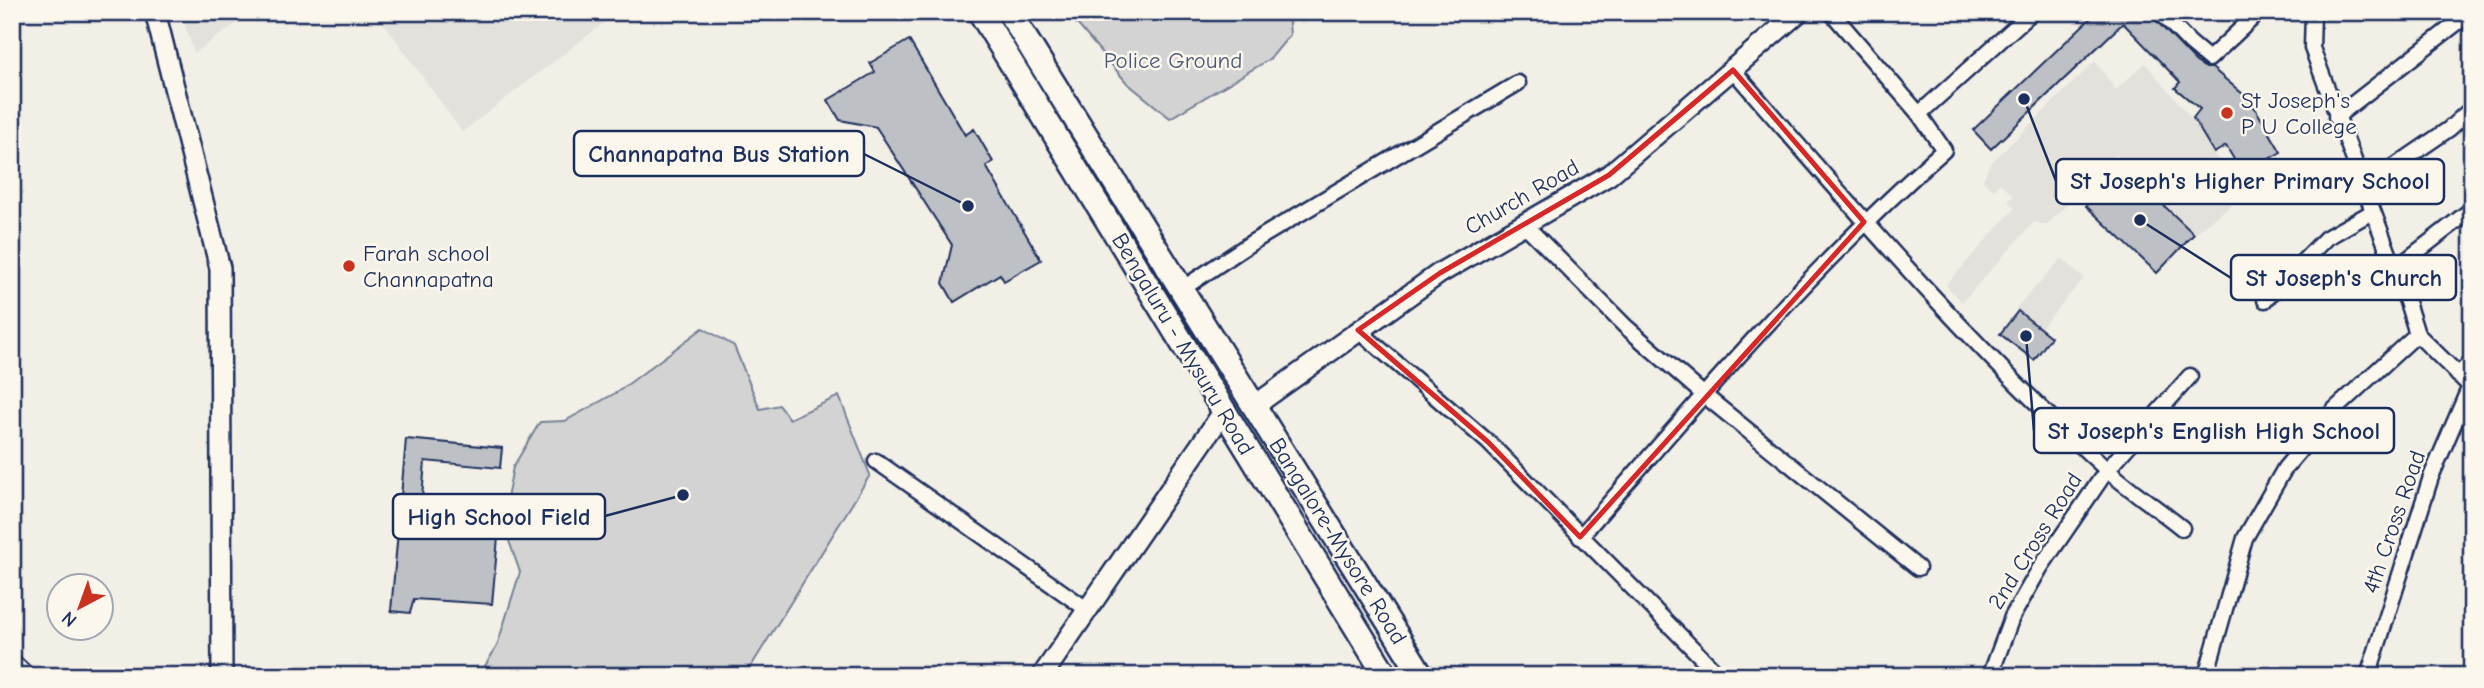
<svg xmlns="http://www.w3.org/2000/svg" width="2484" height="688" font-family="'Comic Neue',sans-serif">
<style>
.built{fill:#e2e1dc}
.green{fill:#d2d3d2;stroke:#768198;stroke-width:2}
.building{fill:#bdc0c4;stroke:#1b2f5e;stroke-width:2}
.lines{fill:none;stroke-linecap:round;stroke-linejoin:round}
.street-casing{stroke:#1b2f5e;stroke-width:19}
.secondary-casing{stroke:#1b2f5e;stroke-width:24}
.primary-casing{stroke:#1b2f5e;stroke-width:28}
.street{stroke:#fbf7ec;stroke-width:14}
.secondary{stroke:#fbf7ec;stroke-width:19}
.primary{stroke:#fbf7ec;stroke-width:23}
.marked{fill:none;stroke:#d62828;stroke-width:5;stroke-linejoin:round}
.poi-dot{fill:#c8321e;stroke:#fbf7ec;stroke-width:2.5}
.labels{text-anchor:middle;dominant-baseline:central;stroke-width:5;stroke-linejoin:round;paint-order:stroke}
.park-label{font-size:23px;fill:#49587b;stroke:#fbf7ec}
.poi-label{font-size:23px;fill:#1b2f5e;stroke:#fbf7ec;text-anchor:start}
.street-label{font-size:23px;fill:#1b2f5e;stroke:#fbf7ec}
.leader{fill:none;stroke:#1b2f5e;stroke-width:2.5}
.callout-dot{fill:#1b2f5e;stroke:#fbf7ec;stroke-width:2.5}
.callout{fill:#fbf7ec;stroke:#1b2f5e;stroke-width:2.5}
.callout-label{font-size:24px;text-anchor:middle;font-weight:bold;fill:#1b2f5e}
</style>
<rect width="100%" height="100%" fill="#f2efe6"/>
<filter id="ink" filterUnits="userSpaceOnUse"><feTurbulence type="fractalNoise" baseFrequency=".0143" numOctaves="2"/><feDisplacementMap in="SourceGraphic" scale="14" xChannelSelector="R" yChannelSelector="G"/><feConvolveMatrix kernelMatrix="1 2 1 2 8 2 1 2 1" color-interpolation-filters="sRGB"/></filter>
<g filter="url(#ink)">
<!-- built -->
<g class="built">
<path d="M181 12H253L194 53Z"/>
<path d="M376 12H618L462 132Z"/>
<path d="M2095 61 2116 90 2145 63 2188 114 2242 197 2194 234 2116 154 2047 225 2034 222 1962 302 1946 285 2015 208 2008 201 2013 195 2000 183 1993 190 1983 181 1989 165Z"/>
<path d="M2062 258 2084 278 2040 329 2016 308Z"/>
</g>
<!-- green -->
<g class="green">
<path d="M1067 12H1288L1290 35 1270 59 1170 118 1127 83Z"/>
<path d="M703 328 734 346 760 409 779 405 789 419 839 396 870 475 745 676H479L497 646 520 572 508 538 504 514 513 467 540 422 565 421 619 391Z"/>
</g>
<!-- building -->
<g class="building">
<path d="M2097 12H2148L2196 62 2206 68H2212L2250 100 2281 152 2243 174 2226 146 2214 153 2193 118 2200 109 2175 88 2180 82 2123 23 1991 149 1973 130Z"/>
<path d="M909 40 965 135 974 129 993 162 986 166 1041 260 1004 281 1000 274 954 302 943 283 952 245 876 127 840 120 828 100 875 72 870 63Z"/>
<path d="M2123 167 2194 234 2157 273 2086 206Z"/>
<path d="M2018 311 2051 337 2034 360 2000 334Z"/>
<path d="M406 439 502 448 500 468 425 461 420 523 429 522 427 531 498 537 492 604 414 599 410 613 391 611Z"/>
</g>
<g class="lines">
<!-- street casing -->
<g class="street-casing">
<g id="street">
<path d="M2160 12 2190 43 2209 59 2259 12"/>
<path d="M2313 12 2312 48 2407 302 2417 334 2472 388"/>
<path d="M1733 70C1852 207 1971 347 2106 469 2130 490 2157 508 2182 528"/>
<path d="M1919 114 2032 12"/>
<path d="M2336 117 2471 12"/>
<path d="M2363 188 2449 129 2472 108"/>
<path d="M1524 224 1625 326 1704 395 1918 568"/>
<path d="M2395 269 2472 209"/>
<path d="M1182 289 1251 243 1518 83"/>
<path d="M2265 300 2326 238 2372 212"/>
<path d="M1358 330 1488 442 1720 676"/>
<path d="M2458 375 2472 361"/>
<path d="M876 461 1088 610"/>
<path d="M1580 537C1696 403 1811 267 1944 150L1919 114 1831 12"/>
<path d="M12 661 28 676"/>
<path d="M1990 676 2012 617 2040 568 2107 470 2190 376"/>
<path d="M2206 676 2245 538 2285 468 2334 410 2417 334"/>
<path d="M2368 676 2431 477 2470 386"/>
</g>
</g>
<!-- secondary casing -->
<g class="secondary-casing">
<g id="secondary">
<path d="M155 12 220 268 222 676"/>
<path d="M1254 406 1440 273 1609 175 1799 12"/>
<path d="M1042 676 1224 411"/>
</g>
</g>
<!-- primary casing -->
<g class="primary-casing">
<g id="primary">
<path d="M980 12 1386 676"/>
<path d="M1009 12 1422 676"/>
</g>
</g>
<!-- street -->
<use href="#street" class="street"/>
<!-- secondary -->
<use href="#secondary" class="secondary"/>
<!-- primary -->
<use href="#primary" class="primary"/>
</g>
</g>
<!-- marked area -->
<path class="marked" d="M1733 70 1864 222 1580 537 1488 442 1358 330 1440 273 1609 175Z"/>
<!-- markers -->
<g class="poi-dot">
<circle cx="2227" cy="113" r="7"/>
<circle cx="349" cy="266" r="7"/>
</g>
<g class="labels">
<!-- park labels -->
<g class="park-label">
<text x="1173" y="60">Police Ground</text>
</g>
<!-- poi labels -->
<g class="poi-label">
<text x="2241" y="100">St Joseph's<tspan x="2241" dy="26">P U College</tspan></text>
<text x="363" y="253">Farah school<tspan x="363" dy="26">Channapatna</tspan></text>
</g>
<!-- street labels -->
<g class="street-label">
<text transform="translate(1522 197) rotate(-30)">Church Road</text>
<text transform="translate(1183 344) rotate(59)">Bengaluru - Mysuru Road</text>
<text transform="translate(2394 522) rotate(-71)">4th Cross Road</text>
<text transform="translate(1338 541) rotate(58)">Bangalore-Mysore Road</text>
<text transform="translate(2035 541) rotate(-58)">2nd Cross Road</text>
</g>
</g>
<!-- callouts -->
<path class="leader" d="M968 206L864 154M2024 99L2056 181M2140 220L2231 278M2026 336L2034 431M683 495L605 516"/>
<g class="callout-dot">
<circle cx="968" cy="206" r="7"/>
<circle cx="2024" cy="99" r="7"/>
<circle cx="2140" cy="220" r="7"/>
<circle cx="2026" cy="336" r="7"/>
<circle cx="683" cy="495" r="7"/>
</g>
<g class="callout">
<rect x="574" y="131" width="290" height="45" rx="7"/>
<rect x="2056" y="159" width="388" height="45" rx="7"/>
<rect x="2231" y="255" width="225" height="45" rx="7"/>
<rect x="2034" y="408" width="360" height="45" rx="7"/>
<rect x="393" y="494" width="212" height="45" rx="7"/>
</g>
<g class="callout-label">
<text x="719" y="162">Channapatna Bus Station</text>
<text x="2250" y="189">St Joseph's Higher Primary School</text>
<text x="2344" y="286">St Joseph's Church</text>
<text x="2214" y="439">St Joseph's English High School</text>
<text x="499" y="525">High School Field</text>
</g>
<!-- margin -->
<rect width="2484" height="688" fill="none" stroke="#fbf7ec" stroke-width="42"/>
<rect x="21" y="21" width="2442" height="646" fill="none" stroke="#1b2f5e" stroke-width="2.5" filter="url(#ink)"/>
<!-- north arrow -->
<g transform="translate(80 607) rotate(221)"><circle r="33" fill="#fbf7ec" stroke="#a1a7b3" stroke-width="2"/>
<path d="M0-5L12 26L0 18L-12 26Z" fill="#c8321e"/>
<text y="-10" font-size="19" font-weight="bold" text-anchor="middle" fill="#1b2f5e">N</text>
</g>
</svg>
